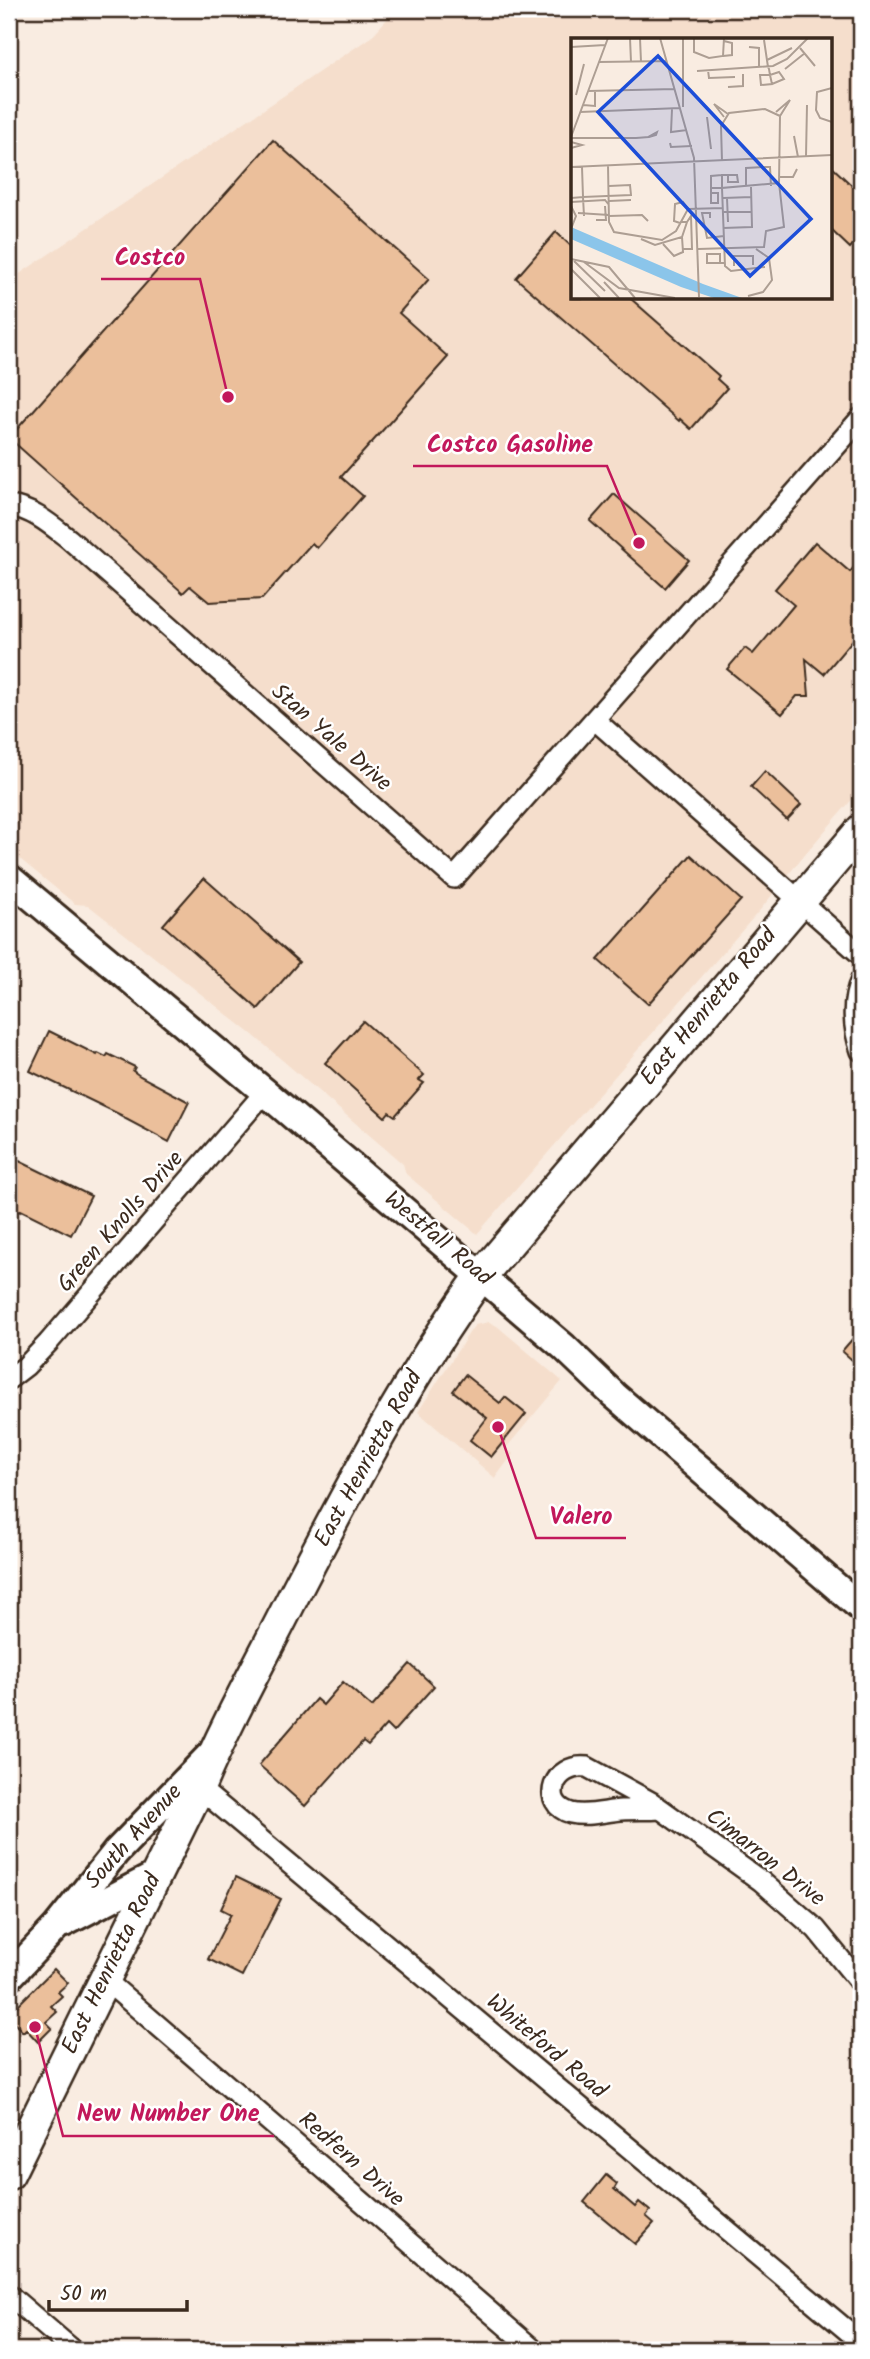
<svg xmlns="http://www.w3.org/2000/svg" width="870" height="2359" font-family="Kalam,sans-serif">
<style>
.built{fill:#f5decc;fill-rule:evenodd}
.building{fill:#ebbf9b;stroke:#3b2a1e;stroke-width:2}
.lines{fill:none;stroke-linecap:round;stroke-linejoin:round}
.street-casing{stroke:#3b2a1e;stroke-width:24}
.secondary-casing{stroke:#3b2a1e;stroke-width:32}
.primary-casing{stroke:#3b2a1e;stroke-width:35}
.street{stroke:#fff;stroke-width:19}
.secondary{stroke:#fff;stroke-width:26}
.primary{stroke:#fff;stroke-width:30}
.labels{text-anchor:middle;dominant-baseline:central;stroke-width:5;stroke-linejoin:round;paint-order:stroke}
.street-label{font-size:23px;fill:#3b2a1e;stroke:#fff}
.inset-road{fill:none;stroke:#ad9e93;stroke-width:2}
.view{fill:#1d4ed8;fill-opacity:0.15;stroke:#1d4ed8;stroke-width:3.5}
.inset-edge{fill:none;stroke:#3b2a1e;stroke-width:3.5}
.leader{fill:none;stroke:#c2185b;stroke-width:2.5}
.callout-dot{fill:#c2185b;stroke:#fff;stroke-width:2.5}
.callout-label{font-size:24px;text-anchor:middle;font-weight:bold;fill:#c2185b;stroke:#fff;stroke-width:5;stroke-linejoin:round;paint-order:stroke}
</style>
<rect width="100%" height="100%" fill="#f9ece1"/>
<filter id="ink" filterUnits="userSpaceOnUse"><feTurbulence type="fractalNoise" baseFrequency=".0143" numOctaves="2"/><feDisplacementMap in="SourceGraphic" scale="14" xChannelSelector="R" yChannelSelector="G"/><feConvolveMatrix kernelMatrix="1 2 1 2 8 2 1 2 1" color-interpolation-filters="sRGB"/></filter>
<g filter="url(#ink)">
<!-- built -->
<g class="built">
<path d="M396 9H861V789L804 855 760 910 477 1234 406 1174 403 1164 253 1035 88 905 75 904 9 850V281L371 37ZM572 40H830V298H572Z"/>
<path d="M489 1322 497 1326 562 1381 506 1448 513 1454 495 1478 418 1412 471 1330 475 1325Z"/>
</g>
<!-- building -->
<g class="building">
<path d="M273 140 429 279 399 313 448 357 341 477 363 496 317 548 312 543 262 599 209 602 190 586 183 593 9 438Z"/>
<path d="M830 165 861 194V236L850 248 830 229Z"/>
<path d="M556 232 572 247V298H630L719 376 717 379 727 388 691 429 680 419 679 421 516 278Z"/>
<path d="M614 494 689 560 665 588 590 521Z"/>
<path d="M815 542 850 572 861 558V630L824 674 806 659 809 696H797L782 714 727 669 745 648 753 654 794 605 775 589Z"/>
<path d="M765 771 801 805 787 820 751 787Z"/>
<path d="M691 855 741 900 648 1004 598 960Z"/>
<path d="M204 878 299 962 258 1009 163 925Z"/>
<path d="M363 1021 424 1075 419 1080 424 1083 395 1116 389 1112 385 1117 325 1063Z"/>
<path d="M49 1031 97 1055 98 1053 106 1057 108 1054 135 1067 133 1071 140 1076 189 1102 169 1142 120 1116 121 1115 30 1071Z"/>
<path d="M13 1158 91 1196 71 1235 21 1210 20 1212 9 1207V1167Z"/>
<path d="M861 1329V1368L842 1351Z"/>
<path d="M465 1375 500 1403 505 1397 526 1414 491 1457 470 1440 487 1418 453 1391Z"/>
<path d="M410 1664 434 1686 393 1732 386 1725 368 1745 363 1741 305 1806 259 1765 316 1699 323 1705 343 1682 372 1707Z"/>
<path d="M236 1877 281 1899 242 1976 208 1959 231 1914 221 1909Z"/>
<path d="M54 1969 68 1983 58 1992 62 1996 51 2006 57 2012 46 2022 52 2028 38 2042 26 2029 23 2032 9 2018V2014Z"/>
<path d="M606 2175 617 2184 614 2189 635 2207 639 2202 650 2211 646 2216 654 2223 635 2244 584 2202Z"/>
</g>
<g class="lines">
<!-- street casing -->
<g class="street-casing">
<g id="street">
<path d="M9 506C33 509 51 525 69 539L454 878 861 418"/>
<path d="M595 720 861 955"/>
<path d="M861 980C851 1001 853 1029 861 1051"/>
<path d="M9 1379 26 1366 48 1343 265 1092"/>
<path d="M199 1788 861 2342"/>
<path d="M660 1809C647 1810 634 1809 621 1810 605 1811 588 1817 571 1813 539 1804 553 1763 587 1767L651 1802 761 1881 816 1929 861 1984"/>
<path d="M104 1979 534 2350"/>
<path d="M9 2295 73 2350"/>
</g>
</g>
<!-- secondary casing -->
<g class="secondary-casing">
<g id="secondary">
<path d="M9 878 265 1092 564 1347 614 1395 861 1608"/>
<path d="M64 1923 156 1875"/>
<path d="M9 1977 56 1927 116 1852 211 1754"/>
</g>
</g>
<!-- primary casing -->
<g class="primary-casing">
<path id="primary" d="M9 2174 199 1788C226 1723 261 1661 293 1597 350 1487 408 1377 481 1276L861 830"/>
</g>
<!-- street -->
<use href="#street" class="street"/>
<!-- secondary -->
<use href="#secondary" class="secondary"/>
<!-- primary -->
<use href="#primary" class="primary"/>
</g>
</g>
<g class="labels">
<!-- street labels -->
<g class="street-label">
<text transform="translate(331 738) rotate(41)">Stan Yale Drive</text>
<text transform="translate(709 1007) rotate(-50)">East Henrietta Road</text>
<text transform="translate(121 1222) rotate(-49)">Green Knolls Drive</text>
<text transform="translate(438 1239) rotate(40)">Westfall Road</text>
<text transform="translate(369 1459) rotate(-61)">East Henrietta Road</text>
<text transform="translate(134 1837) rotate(-48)">South Avenue</text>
<text transform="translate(765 1858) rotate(38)">Cimarron Drive</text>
<text transform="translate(112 1964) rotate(-64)">East Henrietta Road</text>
<text transform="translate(546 2047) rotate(40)">Whiteford Road</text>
<text transform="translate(351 2160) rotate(41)">Redfern Drive</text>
</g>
</g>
<!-- overview -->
<g transform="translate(571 38)">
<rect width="261" height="261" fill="#f9ece1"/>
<path d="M0 189 132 246 171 260H143L110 249 0 201Z" fill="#8bc5ea"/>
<path class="inset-road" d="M59 0 60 24M69 0 70 24M89 0 123 120 128 259M123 0V14L138 20 152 18 153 0M193 2 197 29 198 31 199 37 201 46 190 47 189 37H199L208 34 213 41 201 46M0 9 34 7M178 9 188 10V30M229 10 244 28M152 18 161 17V5L153 3M196 22 221 10M28 24 95 23M214 31 234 15M137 32 138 40 164 39M126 33 202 28 216 21 237 0M157 49 172 48V36M261 50 246 54 245 72 249 80 261 84M17 53 104 51M5 57 13 26M12 67 24 68V54M112 69V0M101 71 100 94 116 92M9 74 109 70M205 74 219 62 209 78M136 79 140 111M153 79 143 66 157 76M223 98 227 119M0 99 37 0M0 100H65L78 99 85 97 86 94 77 99M0 104 11 107 0 110M99 105 100 109 121 108M235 118 236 67M151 123 150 88 158 75 194 71 209 78 208 145 151 150 154 228 160 233 194 229M37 127 38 184 43 194 91 202 105 193 117 171M0 129 261 117M11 129 12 159 60 157 59 147 38 148M151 137 140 138V150H151V137H166L167 144H157V137M209 139H222L226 131M175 149V130L195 129H199L200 148M140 150V165H147V155H140M0 160 12 159 13 178M152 160 181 159M156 160 157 184M38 163 60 162M0 164 34 162 38 167M0 168 5 178 0 191M117 171 152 170M152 174H181M7 175 38 177M38 178 71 177 77 183M139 180V175H131L136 200 153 198M25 182H35L34 168M109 185 103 183 104 166 112 164 117 171M152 190 181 189 180 149M70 201 84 207 111 199 116 184H110M92 206 103 218 112 214 111 199M112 211H121L120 178 116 184M127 211 193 209 195 193 213 189 208 145M261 219V243M0 221 38 229 64 260M3 223 34 253M13 224 48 250 104 260M149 225V216H136V225H153M163 228V218H182V227M0 231 29 260M33 244 48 260M177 258 192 254 201 242 198 220 185 211"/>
<path class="view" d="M87 18 240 181 179 238 27 74Z"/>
<rect width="261" height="261" class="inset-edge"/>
</g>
<!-- callouts -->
<path class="leader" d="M228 397L200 279H101M639 543L607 466H413M498 1427L536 1538H626M35 2027L63 2136H274"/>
<g class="callout-dot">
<circle cx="228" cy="397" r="7"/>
<circle cx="639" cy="543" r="7"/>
<circle cx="498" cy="1427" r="7"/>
<circle cx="35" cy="2027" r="7"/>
</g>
<g class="callout-label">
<text x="150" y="265">Costco</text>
<text x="510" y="452">Costco Gasoline</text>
<text x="581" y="1524">Valero</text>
<text x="168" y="2121">New Number One</text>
</g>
<!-- margin -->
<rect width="870" height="2359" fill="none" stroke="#fff" stroke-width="35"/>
<rect x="18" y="18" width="835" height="2324" fill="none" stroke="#3b2a1e" stroke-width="2.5" filter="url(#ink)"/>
<!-- scale -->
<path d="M49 2300v10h138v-10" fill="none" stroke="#3b2a1e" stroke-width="3.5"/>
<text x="60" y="2300" font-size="21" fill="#3b2a1e" stroke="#ffffff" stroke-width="5" paint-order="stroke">50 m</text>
</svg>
